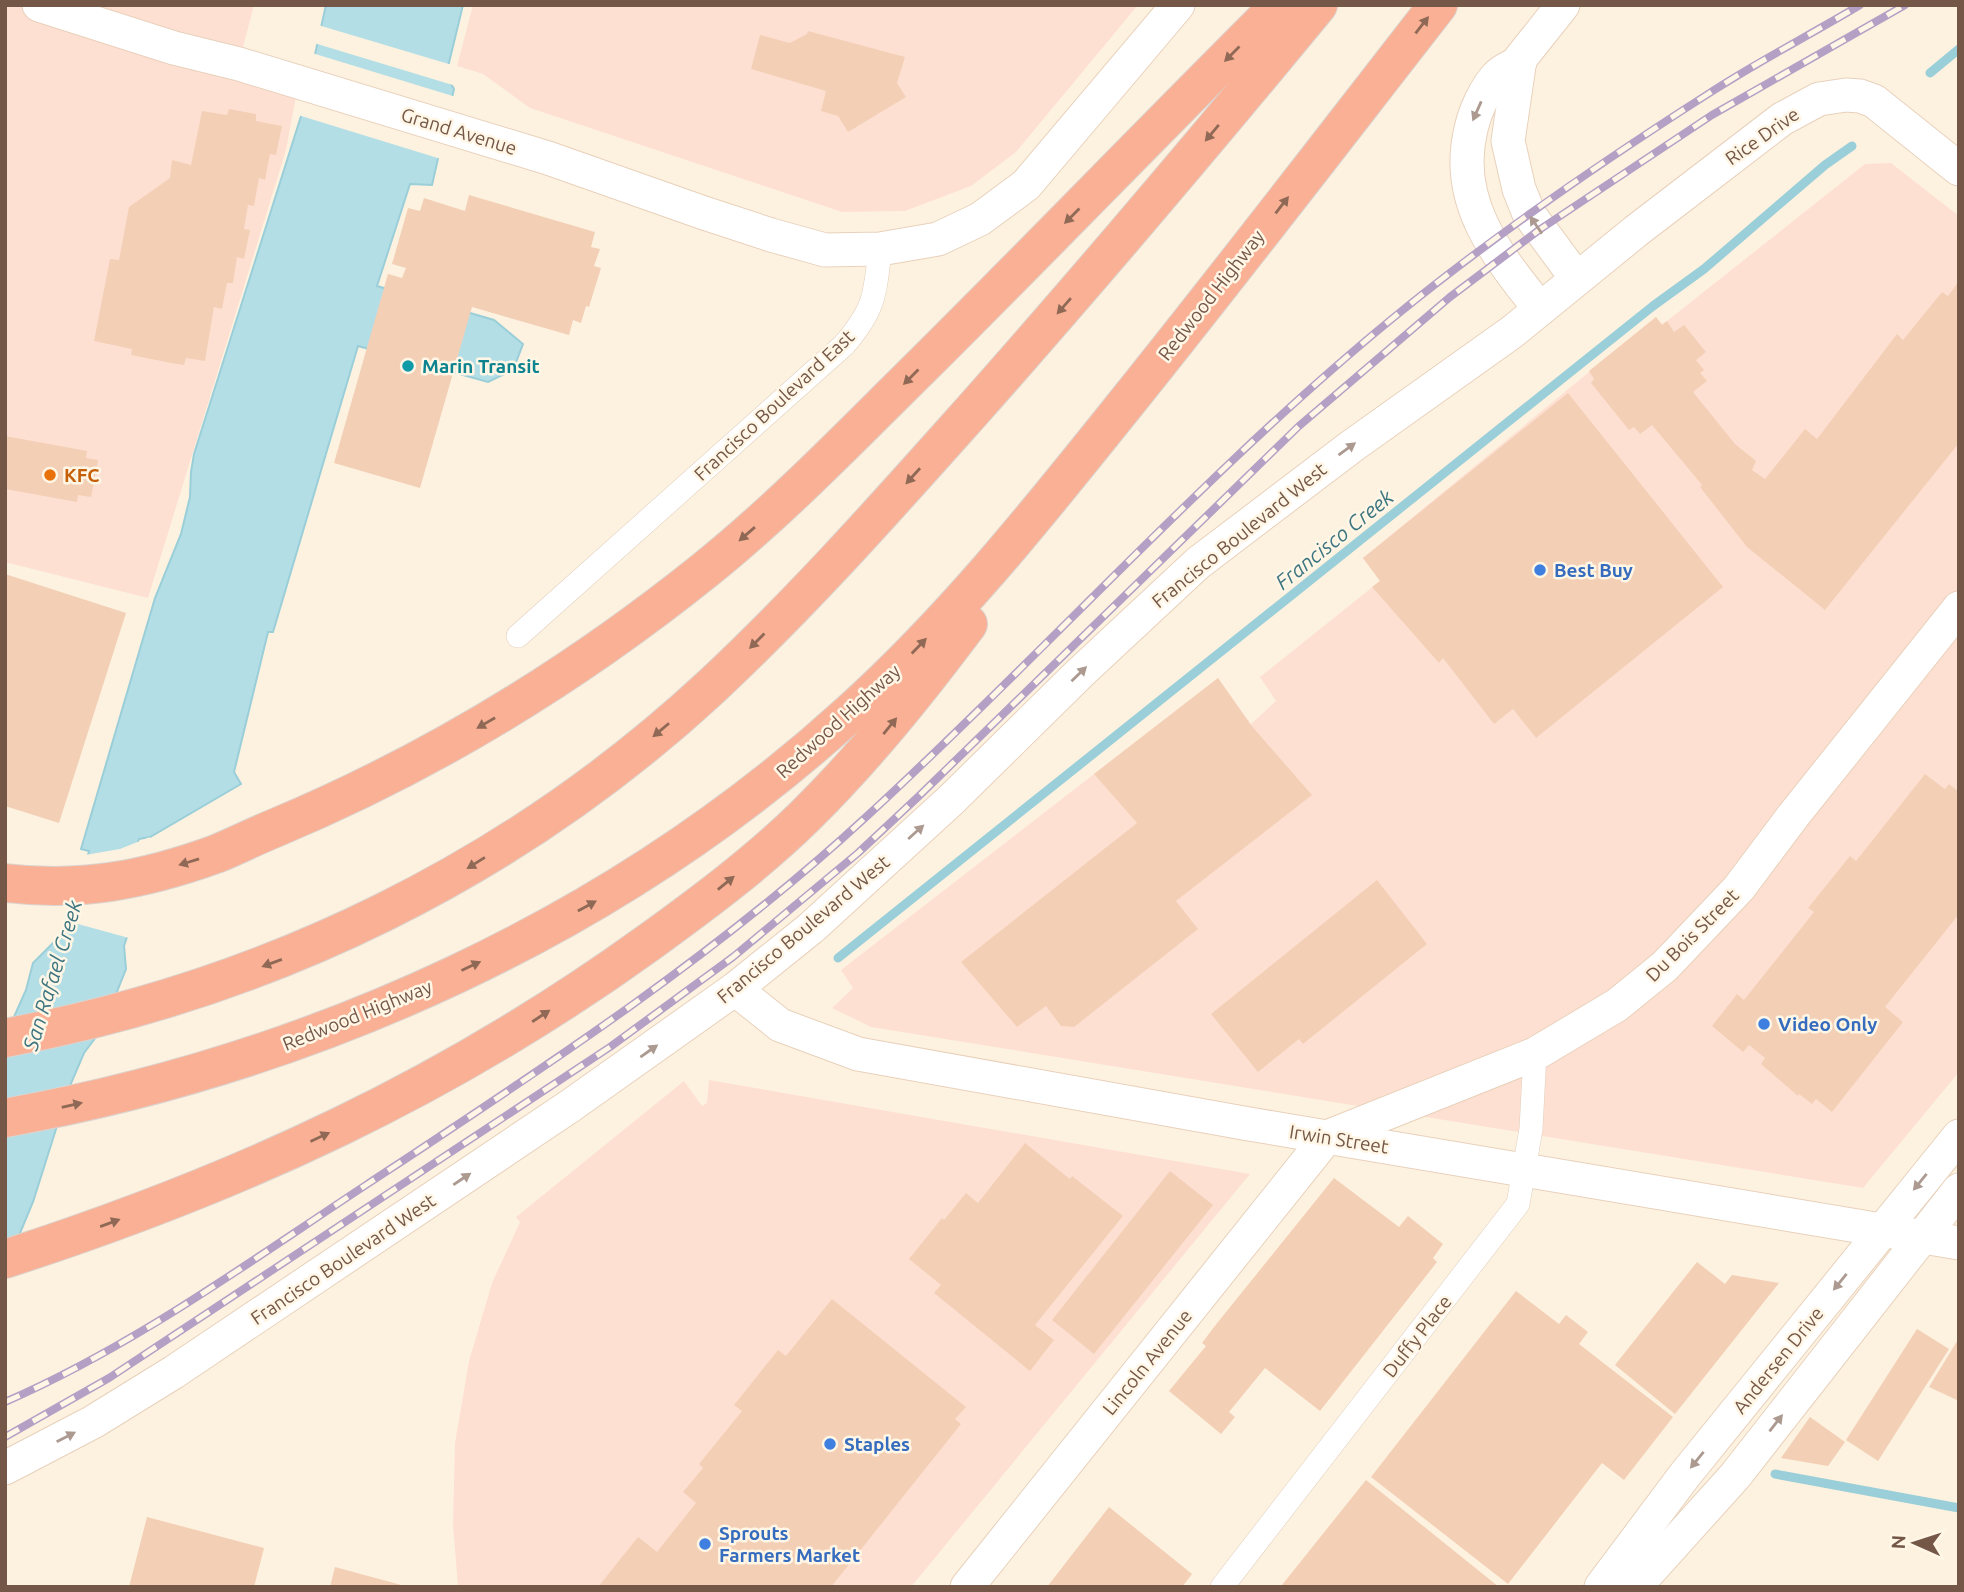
<svg xmlns="http://www.w3.org/2000/svg" width="1964" height="1592" font-family="Ubuntu,sans-serif">
<style>
.commercial{fill:#fee0d3}
.water{fill:#b4dee6;stroke:#9aced8;stroke-width:2}
.pier{fill:#fdf2e0}
.lines{fill:none;stroke-linecap:round;stroke-linejoin:round}
.stream{stroke:#9aced8;stroke-width:9}
.building{fill:#f3cfb6}
.street-casing{stroke:#e1cebc;stroke-width:24}
.secondary-casing{stroke:#e8d1bb;stroke-width:35}
.highway-casing{stroke:#dbd3cf;stroke-width:40}
.street{stroke:#fff;stroke-width:23}
.secondary{stroke:#fff;stroke-width:33}
.highway{stroke:#f9b094;stroke-width:38}
.rail-casing{stroke:#b49fc5;stroke-width:8}
.rail{stroke:#fff6e6;stroke-width:5;stroke-dasharray:16;stroke-linecap:butt}
.oneway{fill:#8f6956}
.oneway2{fill:#ac9a91}
.culture-dot{fill:#0f9aa8;stroke:#fff6e6;stroke-width:2.5}
.food-dot{fill:#e8710a;stroke:#fff6e6;stroke-width:2.5}
.shop-dot{fill:#3f7fe0;stroke:#fff6e6;stroke-width:2.5}
.labels{text-anchor:middle;dominant-baseline:central;stroke-width:5;stroke-linejoin:round;paint-order:stroke}
.street-label{font-size:19px;fill:#745747;stroke:#fff6e6}
.culture-label{font-size:19px;font-weight:bold;fill:#0d838f;stroke:#fff6e6;text-anchor:start}
.food-label{font-size:19px;font-weight:bold;fill:#c56008;stroke:#fff6e6;text-anchor:start}
.shop-label{font-size:19px;font-weight:bold;fill:#366cbe;stroke:#fff6e6;text-anchor:start}
.water-label{font-size:21px;font-style:italic;fill:#3d7581;stroke:#fff6e6}
</style>
<rect width="100%" height="100%" fill="#fdf2e0"/>
<!-- commercial -->
<g class="commercial">
<path d="M5 5H254L241 55 297 91 286 150 148 598 5 562Z"/>
<path d="M473 5H1138L1016 152 971 186 905 211 842 212 530 108 483 74 457 66Z"/>
<path d="M1891 163 1959 216V1072L1863 1188 871 1027 832 1008 853 988 841 970 1218 678 1251 724 1276 701 1260 677 1380 581 1363 558 1656 317 1662 324 1667 321 1865 164Z"/>
<path d="M709 1080 1250 1174 911 1587H458L453 1525 455 1443 469 1361 492 1283 520 1222 516 1217 684 1081 702 1106 707 1103Z"/>
</g>
<!-- water -->
<path class="water" d="M326 5H463L446 75 454 89 432 185 410 184 377 286 494 320 523 344 513 370 488 382 358 346 273 632H268L234 772 241 784 150 837 139 839 127 872 122 915 127 937 124 946 126 969 102 1029 84 1053 69 1088 33 1202 5 1269V1037L26 990 33 963 61 935 67 922 72 919 89 851 81 849 155 598 181 534 190 497 191 472 194 454 302 113Z"/>
<!-- pier -->
<g class="pier">
<path d="M318 25 452 65 449 74 456 86 314 43Z"/>
<path d="M312 53 456 97 441 159 298 115Z"/>
<path d="M150 837 149 840 142 842 131 873 125 915 129 938 67 921 85 855 120 849Z"/>
</g>
<g class="lines">
<!-- stream -->
<g class="stream">
<path d="M1930 73 1959 49"/>
<path d="M838 958 1653 306 1704 269 1825 165 1852 146"/>
<path d="M1775 1474 1959 1508"/>
</g>
</g>
<!-- building -->
<g class="building">
<path d="M808 31 905 57 897 83 906 97 848 132 838 116 821 111 826 91 751 69 760 35 790 43 807 34Z"/>
<path d="M229 109 256 114V121L282 126 276 155 270 154 265 180 259 178 254 206 248 205 244 229 250 230 244 259 237 257 233 283H227L222 309 214 307 205 361 186 358 184 365 171 363 131 355 132 349 94 341 110 259 119 260 129 207 170 178 172 160 191 165 202 111 227 115Z"/>
<path d="M469 195 595 232 591 247 600 249 594 266 601 268 589 307 586 306 581 323 573 320 569 335 472 307 420 488 334 463 388 274 402 278 406 268 392 264 408 208 420 211 424 198 465 211Z"/>
<path d="M1959 281V443L1825 610 1747 547 1700 487 1702 485 1652 425 1640 434 1634 427 1629 430 1591 383 1594 379 1589 371 1656 317 1662 325 1667 321 1674 332 1684 325 1706 352 1696 360 1704 370 1700 373 1707 381 1693 392 1735 444 1756 461 1752 470 1765 479 1805 429 1817 439 1897 334 1903 340 1942 292 1948 296Z"/>
<path d="M1568 393 1723 587 1536 738 1513 709 1494 724 1443 658 1439 663 1372 587 1380 581 1363 558Z"/>
<path d="M5 436 87 451 86 458 98 460 91 497 78 495 77 502 5 489Z"/>
<path d="M5 574 126 613 59 823 5 806Z"/>
<path d="M1218 678 1250 724 1312 795 1176 901 1198 929 1074 1027 1061 1026 1046 1006 1017 1027 961 962 1137 823 1094 774Z"/>
<path d="M1925 774 1945 789 1949 784 1959 792V914L1885 1007 1903 1022 1832 1112 1816 1099 1812 1104 1799 1094 1798 1096 1761 1064 1765 1058 1749 1045 1743 1052 1712 1026 1737 994 1744 1000 1814 912 1808 908 1850 856 1856 861Z"/>
<path d="M1377 880 1427 944 1303 1044 1299 1039 1258 1072 1211 1014Z"/>
<path d="M1025 1143 1070 1179 1072 1176 1123 1216 1035 1325 1054 1340 1030 1371 934 1293 941 1285 909 1259 942 1218 944 1220 966 1193 978 1203Z"/>
<path d="M1170 1171 1213 1205 1094 1354 1052 1320Z"/>
<path d="M1334 1178 1399 1227 1408 1216 1443 1244 1433 1258 1437 1262 1320 1411 1265 1368 1229 1412 1235 1417 1221 1434 1169 1391 1206 1346 1202 1343 1214 1327Z"/>
<path d="M1697 1262 1725 1284 1732 1275 1779 1283 1675 1414 1615 1365Z"/>
<path d="M1516 1291 1559 1324 1566 1315 1588 1332 1579 1344 1673 1417 1624 1480 1602 1463 1508 1584 1371 1477Z"/>
<path d="M832 1299 966 1407 955 1419 961 1424 831 1587H598L638 1537 657 1552 696 1503 683 1492 703 1468 699 1464 742 1411 734 1405 778 1350 786 1356Z"/>
<path d="M1917 1329 1949 1349 1878 1461 1846 1440Z"/>
<path d="M1959 1338V1401L1929 1387Z"/>
<path d="M1810 1417 1845 1442 1828 1466 1781 1458Z"/>
<path d="M1366 1480 1499 1587H1284L1282 1585Z"/>
<path d="M1109 1507 1192 1574 1182 1587H1047Z"/>
<path d="M147 1517 264 1548 254 1587H129Z"/>
<path d="M335 1567 405 1586V1587H330Z"/>
</g>
<g class="lines">
<!-- street casing -->
<g class="street-casing">
<g id="street">
<path d="M518 636 844 345C875 309 875 295 880 249"/>
<path d="M1222 1587 1518 1204 1531 1129 1535 1054"/>
</g>
</g>
<!-- secondary casing -->
<g class="secondary-casing">
<g id="secondary">
<path d="M39 5 174 48 239 64 548 158 704 213 771 235 825 250 880 249 938 239 980 219 1026 185 1178 5"/>
<path d="M1563 5 1520 59 1508 141 1519 189 1529 214 1577 279"/>
<path d="M1520 62C1513 66 1502 70 1497 76 1485 89 1475 111 1471 129 1453 202 1497 255 1540 309"/>
<path d="M735 989 780 1025 858 1054 1249 1124 1959 1243"/>
<path d="M5 1468 93 1422 174 1372 570 1106 735 989 811 928 951 800 1080 673 1198 563 1352 446 1512 332 1636 231 1782 119 1819 99 1846 95 1860 96 1874 101 1959 169"/>
<path d="M967 1587 1327 1137 1535 1054 1617 1005 1665 966 1739 888 1793 816 1959 608"/>
<path d="M1601 1587 1684 1476 1959 1136"/>
<path d="M1635 1587 1735 1476 1959 1190"/>
</g>
</g>
<!-- highway casing -->
<g class="highway-casing">
<g id="highway">
<path d="M5 883C82 892 144 880 216 854 236 846 255 836 275 828 430 763 573 676 705 570 781 509 850 437 920 368 1041 248 1159 125 1280 5"/>
<path d="M5 1038C269 989 515 869 712 686 804 600 888 505 972 411 1090 278 1205 142 1318 5"/>
<path d="M5 1118C315 1062 616 926 850 713 950 623 1035 517 1119 412 1227 278 1332 141 1438 5"/>
<path d="M5 1259C240 1183 447 1088 648 943 702 904 757 863 804 817 865 757 917 692 968 624"/>
</g>
</g>
<!-- street -->
<use href="#street" class="street"/>
<!-- secondary -->
<use href="#secondary" class="secondary"/>
<!-- highway -->
<use href="#highway" class="highway"/>
<!-- rail casing -->
<g class="rail-casing">
<g id="rail">
<path d="M5 1402C134 1346 249 1262 366 1185 539 1071 713 958 866 817 1044 654 1206 471 1393 318 1493 236 1600 163 1708 94 1757 62 1810 35 1860 5"/>
<path d="M5 1437 109 1378 610 1047 733 957 858 853 919 796 1299 426 1450 297 1539 230 1712 115 1905 5"/>
</g>
</g>
<!-- rail -->
<use href="#rail" class="rail"/>
</g>
<!-- one-way arrows -->
<defs><path id="oneway-solid" d="M-6-.8H1V-3.2L6.5 0L1 3.2V.8H-6Z" transform="scale(1.75)"/></defs>
<g class="oneway">
<use href="#oneway-solid" transform="translate(1422 25) rotate(-52)"/>
<use href="#oneway-solid" transform="translate(1232 54) rotate(135)"/>
<use href="#oneway-solid" transform="translate(1212 133) rotate(130)"/>
<use href="#oneway-solid" transform="translate(1282 205) rotate(-52)"/>
<use href="#oneway-solid" transform="translate(1072 216) rotate(135)"/>
<use href="#oneway-solid" transform="translate(1064 306) rotate(131)"/>
<use href="#oneway-solid" transform="translate(911 377) rotate(135)"/>
<use href="#oneway-solid" transform="translate(913 476) rotate(132)"/>
<use href="#oneway-solid" transform="translate(747 534) rotate(139)"/>
<use href="#oneway-solid" transform="translate(757 641) rotate(135)"/>
<use href="#oneway-solid" transform="translate(919 646) rotate(-46)"/>
<use href="#oneway-solid" transform="translate(486 723) rotate(150)"/>
<use href="#oneway-solid" transform="translate(890 726) rotate(-51)"/>
<use href="#oneway-solid" transform="translate(661 730) rotate(140)"/>
<use href="#oneway-solid" transform="translate(189 862) rotate(163)"/>
<use href="#oneway-solid" transform="translate(476 863) rotate(148)"/>
<use href="#oneway-solid" transform="translate(726 883) rotate(-39)"/>
<use href="#oneway-solid" transform="translate(587 906) rotate(-29)"/>
<use href="#oneway-solid" transform="translate(272 963) rotate(160)"/>
<use href="#oneway-solid" transform="translate(471 966) rotate(-25)"/>
<use href="#oneway-solid" transform="translate(541 1016) rotate(-33)"/>
<use href="#oneway-solid" transform="translate(72 1105) rotate(-13)"/>
<use href="#oneway-solid" transform="translate(320 1137) rotate(-25)"/>
<use href="#oneway-solid" transform="translate(110 1223) rotate(-20)"/>
</g>
<g class="oneway2">
<use href="#oneway-solid" transform="translate(1477 111) rotate(114)"/>
<use href="#oneway-solid" transform="translate(1536 225) rotate(-125)"/>
<use href="#oneway-solid" transform="translate(1347 449) rotate(-36)"/>
<use href="#oneway-solid" transform="translate(1079 674) rotate(-44)"/>
<use href="#oneway-solid" transform="translate(916 832) rotate(-42)"/>
<use href="#oneway-solid" transform="translate(649 1051) rotate(-35)"/>
<use href="#oneway-solid" transform="translate(462 1179) rotate(-34)"/>
<use href="#oneway-solid" transform="translate(1920 1182) rotate(129)"/>
<use href="#oneway-solid" transform="translate(1840 1282) rotate(129)"/>
<use href="#oneway-solid" transform="translate(1776 1423) rotate(-52)"/>
<use href="#oneway-solid" transform="translate(66 1437) rotate(-27)"/>
<use href="#oneway-solid" transform="translate(1697 1460) rotate(129)"/>
</g>
<!-- markers -->
<circle class="culture-dot" cx="408" cy="366" r="7"/>
<circle class="food-dot" cx="50" cy="475" r="7"/>
<g class="shop-dot">
<circle cx="1540" cy="570" r="7"/>
<circle cx="1764" cy="1024" r="7"/>
<circle cx="830" cy="1444" r="7"/>
<circle cx="705" cy="1544" r="7"/>
</g>
<g class="labels">
<!-- street labels -->
<g class="street-label">
<text transform="translate(459 131) rotate(17)">Grand Avenue</text>
<text transform="translate(1762 136) rotate(-35)">Rice Drive</text>
<text transform="translate(1211 295) rotate(-52)">Redwood Highway</text>
<text transform="translate(774 405) rotate(-43)">Francisco Boulevard East</text>
<text transform="translate(1239 535) rotate(-39)">Francisco Boulevard West</text>
<text transform="translate(838 721) rotate(-42)">Redwood Highway</text>
<text transform="translate(803 929) rotate(-40)">Francisco Boulevard West</text>
<text transform="translate(1692 935) rotate(-45)">Du Bois Street</text>
<text transform="translate(357 1015) rotate(-22)">Redwood Highway</text>
<text transform="translate(1339 1139) rotate(9)">Irwin Street</text>
<text transform="translate(343 1259) rotate(-34)">Francisco Boulevard West</text>
<text transform="translate(1417 1336) rotate(-52)">Duffy Place</text>
<text transform="translate(1778 1360) rotate(-51)">Andersen Drive</text>
<text transform="translate(1147 1362) rotate(-51)">Lincoln Avenue</text>
</g>
<!-- culture labels -->
<g class="culture-label">
<text x="422" y="366">Marin Transit</text>
</g>
<!-- food labels -->
<g class="food-label">
<text x="64" y="475">KFC</text>
</g>
<!-- shop labels -->
<g class="shop-label">
<text x="1554" y="570">Best Buy</text>
<text x="1778" y="1024">Video Only</text>
<text x="844" y="1444">Staples</text>
<text x="719" y="1533">Sprouts<tspan x="719" dy="22">Farmers Market</tspan></text>
</g>
<!-- water labels -->
<g class="water-label">
<text transform="translate(1334 539) rotate(-39)">Francisco Creek</text>
<text transform="translate(52 975) rotate(-73)">San Rafael Creek</text>
</g>
</g>
<!-- border -->
<rect width="1964" height="1592" fill="none" stroke="#745747" stroke-width="14"/>
<!-- north arrow -->
<g transform="translate(1915 1543) rotate(273)" stroke="#fff6e6" stroke-width="5" paint-order="stroke">
<path d="M0-5L12 26L0 18L-12 26Z" fill="#745747"/>
<text y="-10" font-size="19" font-weight="bold" text-anchor="middle" fill="#745747">N</text>
</g>
</svg>
